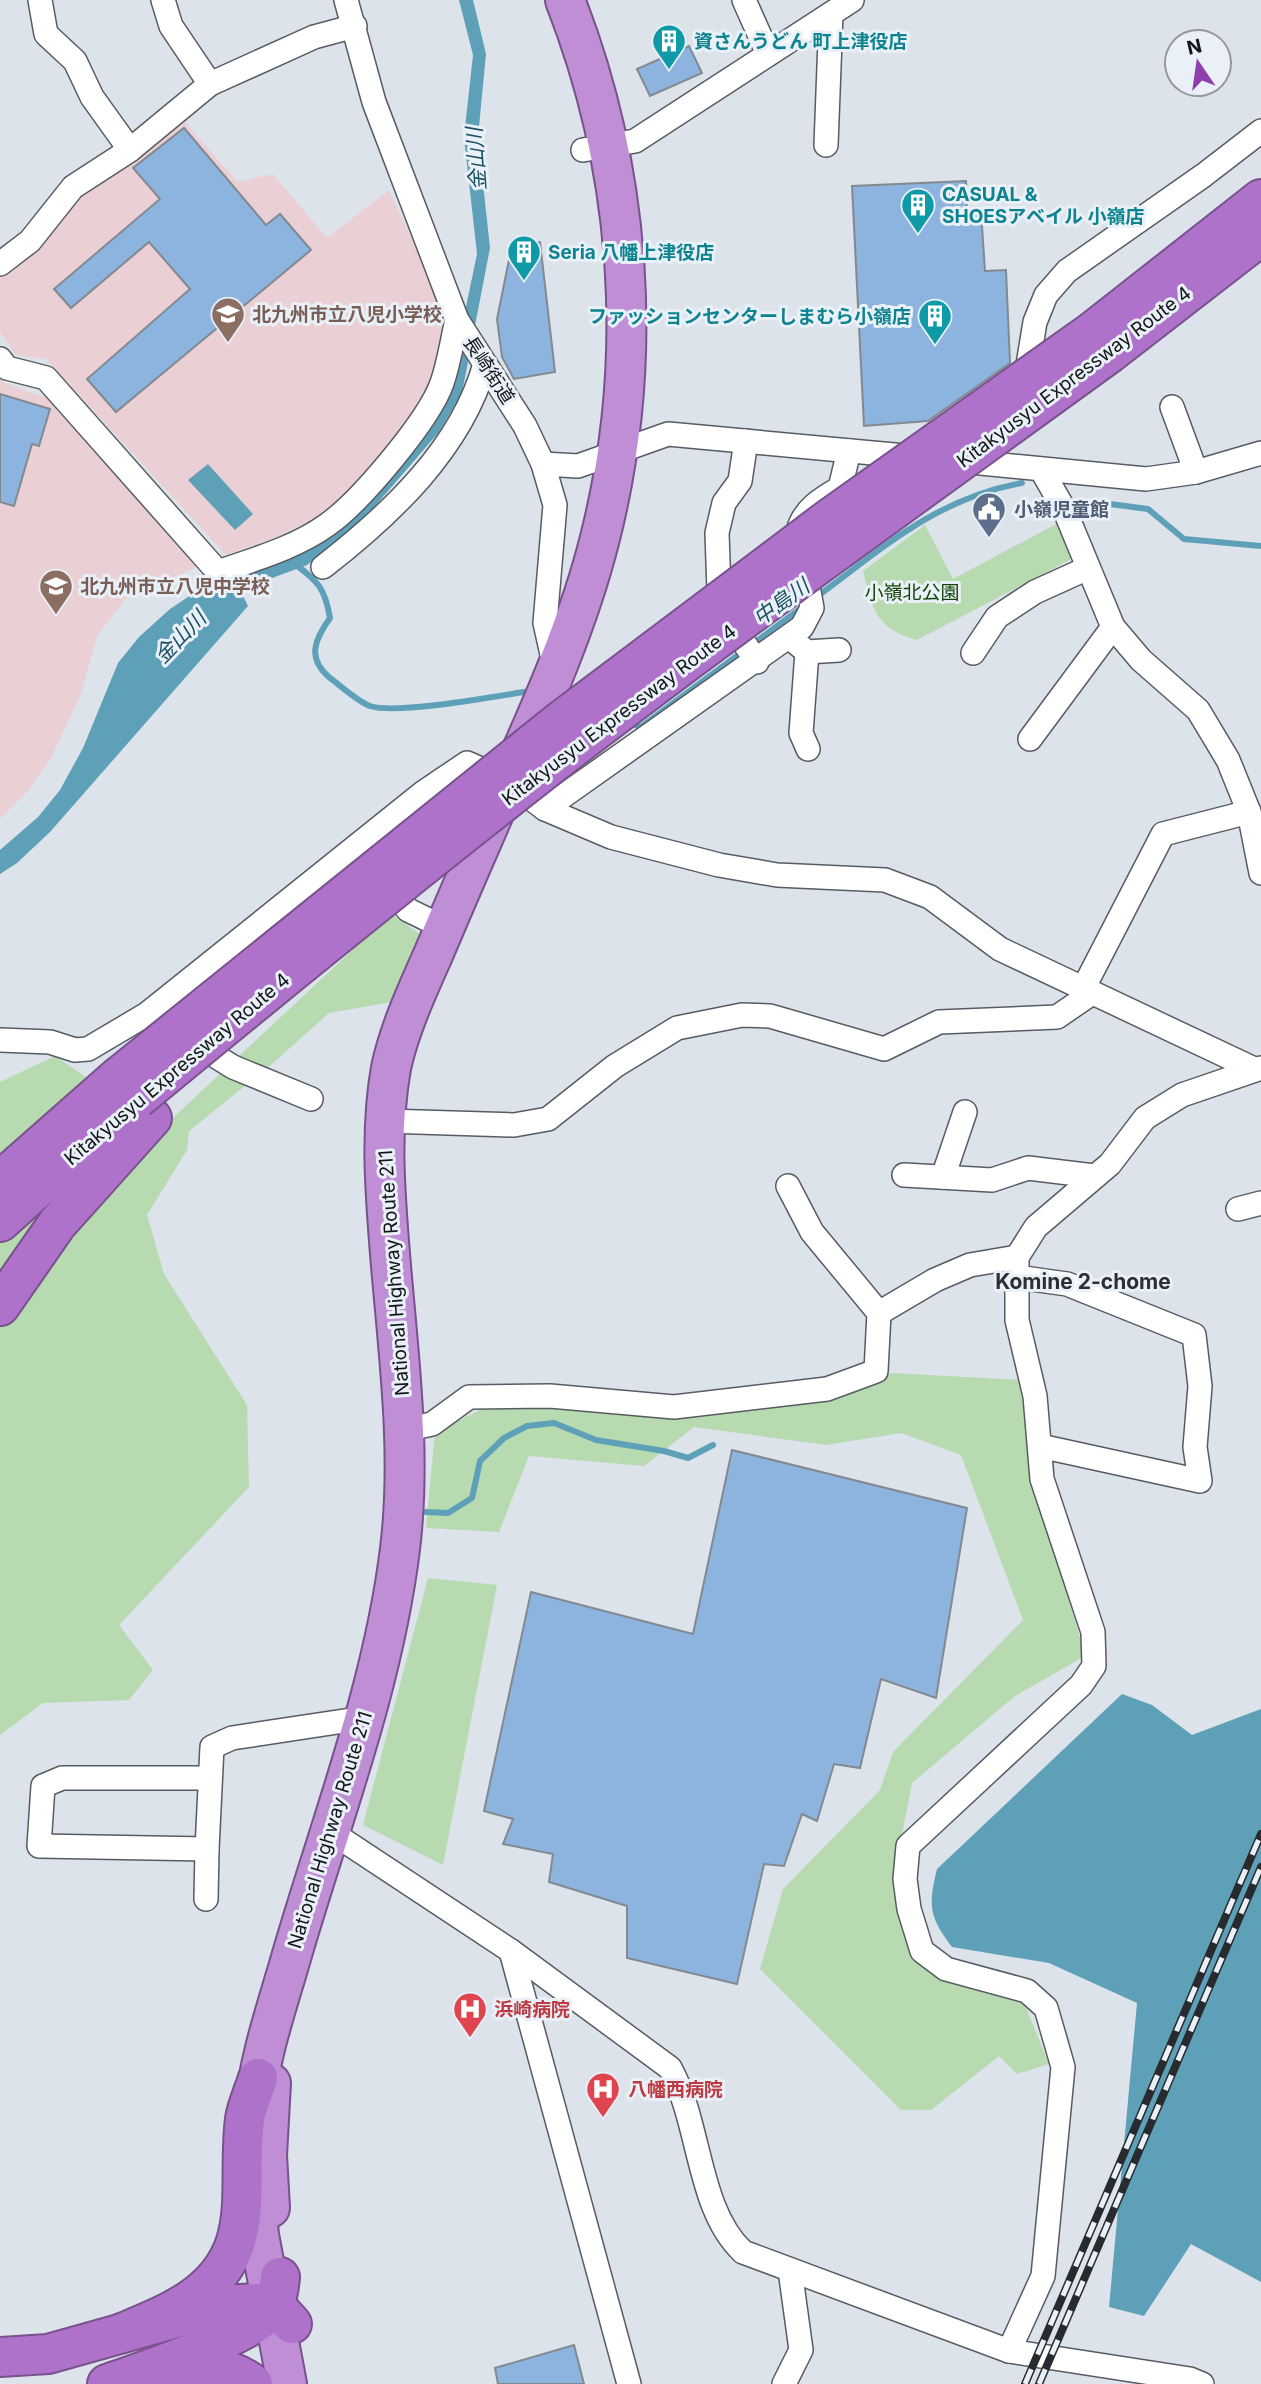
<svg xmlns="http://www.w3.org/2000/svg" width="1261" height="2384" font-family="Inter,'Noto Sans JP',sans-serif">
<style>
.education{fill:#ead0d5}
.green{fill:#b7dab0}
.water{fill:#5fa0b9}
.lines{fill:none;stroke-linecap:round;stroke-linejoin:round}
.stream{stroke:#5fa0b9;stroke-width:6}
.building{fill:#8cb4df;stroke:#838990;stroke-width:2}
.minor-casing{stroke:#565c62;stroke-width:26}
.trunk-casing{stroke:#78528c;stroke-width:42}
.motorway-casing{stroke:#78528c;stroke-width:42}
.minor{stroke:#fff;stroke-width:23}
.trunk{stroke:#bf8ed4;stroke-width:38}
.motorway{stroke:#af72ca;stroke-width:38}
.rail-casing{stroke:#282b2e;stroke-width:8}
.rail{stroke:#e9f0f7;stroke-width:5;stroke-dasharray:16;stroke-linecap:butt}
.motorway-bridge-casing{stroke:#78528c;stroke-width:42;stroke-linecap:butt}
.motorway-bridge{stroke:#af72ca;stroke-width:38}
.labels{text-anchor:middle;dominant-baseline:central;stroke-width:6;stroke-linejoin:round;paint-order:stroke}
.culture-label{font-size:19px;font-weight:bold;fill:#0d838f;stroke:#e9f0f7;text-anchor:start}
.education-label{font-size:19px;font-weight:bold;fill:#785e54;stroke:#e9f0f7;text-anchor:start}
.street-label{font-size:19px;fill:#131618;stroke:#e9f0f7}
.service-label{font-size:19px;font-weight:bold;fill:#4e5e75;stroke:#e9f0f7;text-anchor:start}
.park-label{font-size:19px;fill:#124505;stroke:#e9f0f7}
.health-label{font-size:19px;font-weight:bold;fill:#be3a42;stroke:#e9f0f7;text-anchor:start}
.water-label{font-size:21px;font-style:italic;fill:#1a5062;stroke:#e9f0f7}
.neighbourhood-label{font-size:21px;font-weight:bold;fill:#2b3035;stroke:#e9f0f7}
</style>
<rect width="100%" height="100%" fill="#dce3ea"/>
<!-- education -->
<g class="education">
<path d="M181 118 238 182 273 174 327 238 389 190 455 329 429 395 373 471 322 515 279 536 226 555 46 359 15 355 0 332V273L76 191Z"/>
<path d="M0 377 3 382 54 401 200 566 127 597 97 636 81 694 51 758 28 791 0 819Z"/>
</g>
<!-- green -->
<g class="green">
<path d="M1058 523 1073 558 917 640C875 628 873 610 863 571L925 525 953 579Z"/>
<path d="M391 914 424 937 403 1000 329 1013 272 1064 189 1131 187 1150 147 1215 164 1274 247 1405 249 1487 119 1625 153 1670 129 1700 43 1703 0 1735V1082L55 1056 161 1129Z"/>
<path d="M891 1373 1023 1380 1035 1480 1085 1656 1015 1696 912 1783 900 1845 911 1952 948 1982 1024 2003 1049 2064 1017 2074 999 2056 931 2110H901L760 1969 783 1889 880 1790 893 1752 1023 1620 961 1455 901 1433 826 1445 694 1427 644 1466 529 1456 499 1532 426 1528 435 1433 499 1400 832 1396Z"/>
<path d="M428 1578 497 1585 443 1865 363 1825Z"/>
</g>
<!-- water -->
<g class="water">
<path d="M459 0H473L486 54 478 137 490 248 462 393 439 432 357 527 307 565 240 590 248 606 50 832 17 863 0 874V850L38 817 60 790 83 748 118 663 139 637 170 609 203 587 355 510 458 345 477 254 464 137 473 55Z"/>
<path d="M208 464 253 514 235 530 188 480Z"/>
<path d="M1122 1694 1152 1705 1192 1735 1261 1709V2282L1191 2244 1144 2316 1109 2307 1137 2003 1049 1963 952 1947C929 1917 928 1906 937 1869Z"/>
</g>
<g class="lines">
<!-- stream -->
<g class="stream">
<path d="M1095 502 1148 509 1184 539 1261 546"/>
<path d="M295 564C319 582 325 589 330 618 315 639 306 658 330 678 341 686 357 701 370 706 397 715 497 696 530 691"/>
<path d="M815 598C883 548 937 498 1022 483"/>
<path d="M628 723 641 727 804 606"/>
<path d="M426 1512 448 1513 472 1498 480 1461 504 1438 527 1426 554 1423 596 1440 664 1451 688 1458 713 1445"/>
</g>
</g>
<!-- building -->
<g class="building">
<path d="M689 46 702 73 650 96 637 69Z"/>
<path d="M184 128 266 225 280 214 311 250 116 412 87 379 190 289 149 242 71 308 54 289 160 199 133 168Z"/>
<path d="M966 181 967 211H981L985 271 1006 270 1010 363 928 421 864 426 852 186Z"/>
<path d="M540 242 555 372 514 379 502 357 497 319 512 245Z"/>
<path d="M0 394 50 409 39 446 32 444 14 506 0 502Z"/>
<path d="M732 1450 967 1508 936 1698 881 1679 860 1768 834 1764 817 1821 802 1814 784 1866 764 1864 737 1984 627 1958V1906L549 1882 553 1854 503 1844 513 1819 484 1811 531 1592 693 1634Z"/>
<path d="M574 2345 584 2384H498L495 2368Z"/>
</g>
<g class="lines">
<!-- minor casing -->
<g class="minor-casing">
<g id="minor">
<path d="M40 0 46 34 75 61 92 97 130 150"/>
<path d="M163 0 171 26 210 84"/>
<path d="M346 0 374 102 457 320 525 426 543 464 555 505 545 623 555 668"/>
<path d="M744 0 768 54"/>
<path d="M826 145 831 14"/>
<path d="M583 150 635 141 852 0"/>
<path d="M0 264 30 241 73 187 130 150 210 84 314 37 355 26"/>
<path d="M0 359 7 368 46 378 218 572C255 559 295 548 327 525 360 502 429 420 442 383 449 363 452 341 457 320"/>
<path d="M1025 383 1035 322 1046 295 1067 271 1204 175 1261 131"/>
<path d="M1172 407 1196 472"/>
<path d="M746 441 740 481 724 503 717 533 719 591 726 616 757 662"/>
<path d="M960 461 1146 479 1196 472 1261 453"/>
<path d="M543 464 578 466 668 434 916 457"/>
<path d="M1041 469 1065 511 1113 627 1141 660 1198 710 1228 760 1249 812 1261 873"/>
<path d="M323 567C390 515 461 449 485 364"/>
<path d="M795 642 807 652 839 650"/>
<path d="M807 652 801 733 808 749"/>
<path d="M973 653 997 617 1035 592 1088 568"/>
<path d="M1030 739 1113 627"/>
<path d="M545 809 802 627 812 608 798 531C804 509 821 499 840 488L849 451"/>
<path d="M385 881 408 910 445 928"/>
<path d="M1083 989 1163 834 1249 812"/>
<path d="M0 1040 50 1042 75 1050 88 1049 147 1014 424 792 467 763 508 781 545 809 611 837 719 865 777 875 885 880 930 897 1000 949 1254 1069"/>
<path d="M191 1041 233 1067 311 1099"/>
<path d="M386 1121 514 1125 548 1119 615 1066 677 1028 742 1015 770 1016 884 1049 939 1022 1057 1017 1092 993"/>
<path d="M904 1175 992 1180 1028 1168 1094 1176"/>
<path d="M943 1177 965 1112"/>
<path d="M1238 1209 1261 1203"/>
<path d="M1017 1277 1067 1284 1194 1335 1200 1386 1195 1447 1200 1481 1040 1446"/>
<path d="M879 1313 935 1280 970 1265 1017 1257"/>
<path d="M404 1430 432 1424 469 1397 550 1396 674 1407 827 1389 876 1371 879 1313 812 1232 788 1186"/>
<path d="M210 1778H62L43 1786 39 1846 207 1849 212 1747 232 1738 364 1718"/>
<path d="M331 1832 511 1951 670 2068C701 2124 697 2209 743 2252L1009 2351 1190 2379 1202 2384"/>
<path d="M206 1899 207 1849"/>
<path d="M511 1951 629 2384"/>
<path d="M1009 2351 1043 2276 1063 2067 1046 2008 1027 1991 946 1969 922 1951 909 1909 905 1879 908 1846 1081 1685 1094 1666 1093 1632 1042 1479 1035 1396 1017 1320V1257L1036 1227 1110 1164 1145 1118 1182 1095 1261 1068"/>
<path d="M784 2384 801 2350 790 2270"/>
</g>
</g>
<!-- trunk casing -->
<g class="trunk-casing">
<g id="trunk">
<path d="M254 2111C259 2056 278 2004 293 1951 332 1818 383 1687 400 1549 412 1451 398 1352 390 1254 385 1192 380 1130 391 1068 399 1030 417 991 433 955 454 905 476 855 498 804 536 718 577 630 600 538 645 360 632 171 565 0"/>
<path d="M254 2178 259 2235 287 2384"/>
<path d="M270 2208 267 2155 271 2083"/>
</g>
</g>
<!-- motorway casing -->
<g class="motorway-casing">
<g id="motorway">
<path d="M1093 331 1261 199"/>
<path d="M1110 353 1261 236"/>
<path d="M0 1181 118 1077"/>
<path d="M0 1222 137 1099"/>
<path d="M0 1306 57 1224 152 1118"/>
<path d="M122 2333C146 2323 169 2314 190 2300 261 2252 236 2190 245 2119 247 2106 254 2091 258 2078"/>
<path d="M0 2357 48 2354 223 2305 258 2303 283 2314 292 2324"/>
<path d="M169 2373C200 2366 227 2364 253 2384"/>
<path d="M107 2384C140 2372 256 2335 272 2308 278 2298 279 2287 280 2277"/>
</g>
</g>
<!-- minor -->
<use href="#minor" class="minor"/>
<!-- trunk -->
<use href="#trunk" class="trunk"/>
<!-- motorway -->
<use href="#motorway" class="motorway"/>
<!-- rail casing -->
<g class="rail-casing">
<g id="rail">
<path d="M1025 2384 1261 1834"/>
<path d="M1039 2384 1261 1867"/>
</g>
</g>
<!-- rail -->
<use href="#rail" class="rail"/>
<!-- motorway-bridge casing -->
<g class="motorway-bridge-casing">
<g id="motorway-bridge">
<path d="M118 1077 559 722 830 518 1093 331"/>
<path d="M137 1099C281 980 426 862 574 747 750 612 931 483 1110 353"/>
</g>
</g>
<!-- motorway-bridge -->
<use href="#motorway-bridge" class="motorway-bridge"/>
</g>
<!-- icons -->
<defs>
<g id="building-pin" transform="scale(1.75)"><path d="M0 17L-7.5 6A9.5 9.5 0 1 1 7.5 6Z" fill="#0f9aa8" stroke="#e9f0f7"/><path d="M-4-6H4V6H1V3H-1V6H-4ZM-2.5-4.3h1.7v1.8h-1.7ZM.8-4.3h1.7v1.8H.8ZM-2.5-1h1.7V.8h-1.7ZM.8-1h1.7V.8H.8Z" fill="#fff"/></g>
<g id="school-pin" transform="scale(1.75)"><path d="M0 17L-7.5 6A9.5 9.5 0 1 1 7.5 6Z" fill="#8d6e63" stroke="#e9f0f7"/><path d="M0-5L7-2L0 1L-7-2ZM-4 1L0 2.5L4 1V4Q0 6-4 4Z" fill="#fff"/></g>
<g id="civic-pin" transform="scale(1.75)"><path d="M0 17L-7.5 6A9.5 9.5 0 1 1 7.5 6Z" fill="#5c6f8a" stroke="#e9f0f7"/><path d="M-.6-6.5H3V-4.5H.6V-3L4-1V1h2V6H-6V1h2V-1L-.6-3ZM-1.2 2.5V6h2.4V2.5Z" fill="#fff"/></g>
<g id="hospital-pin" transform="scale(1.75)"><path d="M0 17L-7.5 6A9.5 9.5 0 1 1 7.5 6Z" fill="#e0444e" stroke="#e9f0f7"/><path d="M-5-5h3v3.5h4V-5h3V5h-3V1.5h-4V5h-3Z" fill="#fff"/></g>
</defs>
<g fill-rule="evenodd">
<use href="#building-pin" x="669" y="41"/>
<use href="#building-pin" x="918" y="205"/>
<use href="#building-pin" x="524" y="252"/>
<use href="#school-pin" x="228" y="314"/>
<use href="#building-pin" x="935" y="316"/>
<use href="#civic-pin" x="989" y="509"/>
<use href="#school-pin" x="56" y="586"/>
<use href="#hospital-pin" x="470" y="2009"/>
<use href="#hospital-pin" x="603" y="2089"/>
</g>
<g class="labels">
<!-- culture labels -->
<g class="culture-label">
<text x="694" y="41">資さんうどん 町上津役店</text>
<text x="942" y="194">CASUAL &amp;<tspan x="942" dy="22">SHOESアベイル 小嶺店</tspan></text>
<text x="548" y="252">Seria 八幡上津役店</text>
<text x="911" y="316" text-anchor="end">ファッションセンターしまむら小嶺店</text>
</g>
<!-- education labels -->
<g class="education-label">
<text x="252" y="314">北九州市立八児小学校</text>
<text x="80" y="586">北九州市立八児中学校</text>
</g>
<!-- street labels -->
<g class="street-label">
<text transform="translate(489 370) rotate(57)">長崎街道</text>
<text transform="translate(1074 377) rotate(-37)">Kitakyusyu Expressway Route 4</text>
<text transform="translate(619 715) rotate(-37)">Kitakyusyu Expressway Route 4</text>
<text transform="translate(177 1069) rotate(-40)">Kitakyusyu Expressway Route 4</text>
<text transform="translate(394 1273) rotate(-94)">National Highway Route 211</text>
<text transform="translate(330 1830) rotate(-73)">National Highway Route 211</text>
</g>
<!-- service labels -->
<g class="service-label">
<text x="1014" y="509">小嶺児童館</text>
</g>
<!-- park labels -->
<g class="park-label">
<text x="912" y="592">小嶺北公園</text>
</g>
<!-- health labels -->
<g class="health-label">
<text x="494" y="2009">浜崎病院</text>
<text x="628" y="2089">八幡西病院</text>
</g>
<!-- water labels -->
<g class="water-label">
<text transform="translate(476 159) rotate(-94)">金山川</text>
<text transform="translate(781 602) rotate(-36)">中島川</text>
<text transform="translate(180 637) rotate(-46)">金山川</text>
</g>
<!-- neighbourhood labels -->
<g class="neighbourhood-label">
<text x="1083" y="1281">Komine 2-chome</text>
</g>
</g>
<!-- north arrow -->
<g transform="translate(1198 63) rotate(347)"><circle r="33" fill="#e9f0f7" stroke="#93999e" stroke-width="2"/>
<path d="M0-5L12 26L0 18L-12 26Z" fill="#8f3eae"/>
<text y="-10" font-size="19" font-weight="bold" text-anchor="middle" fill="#131618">N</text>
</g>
</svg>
